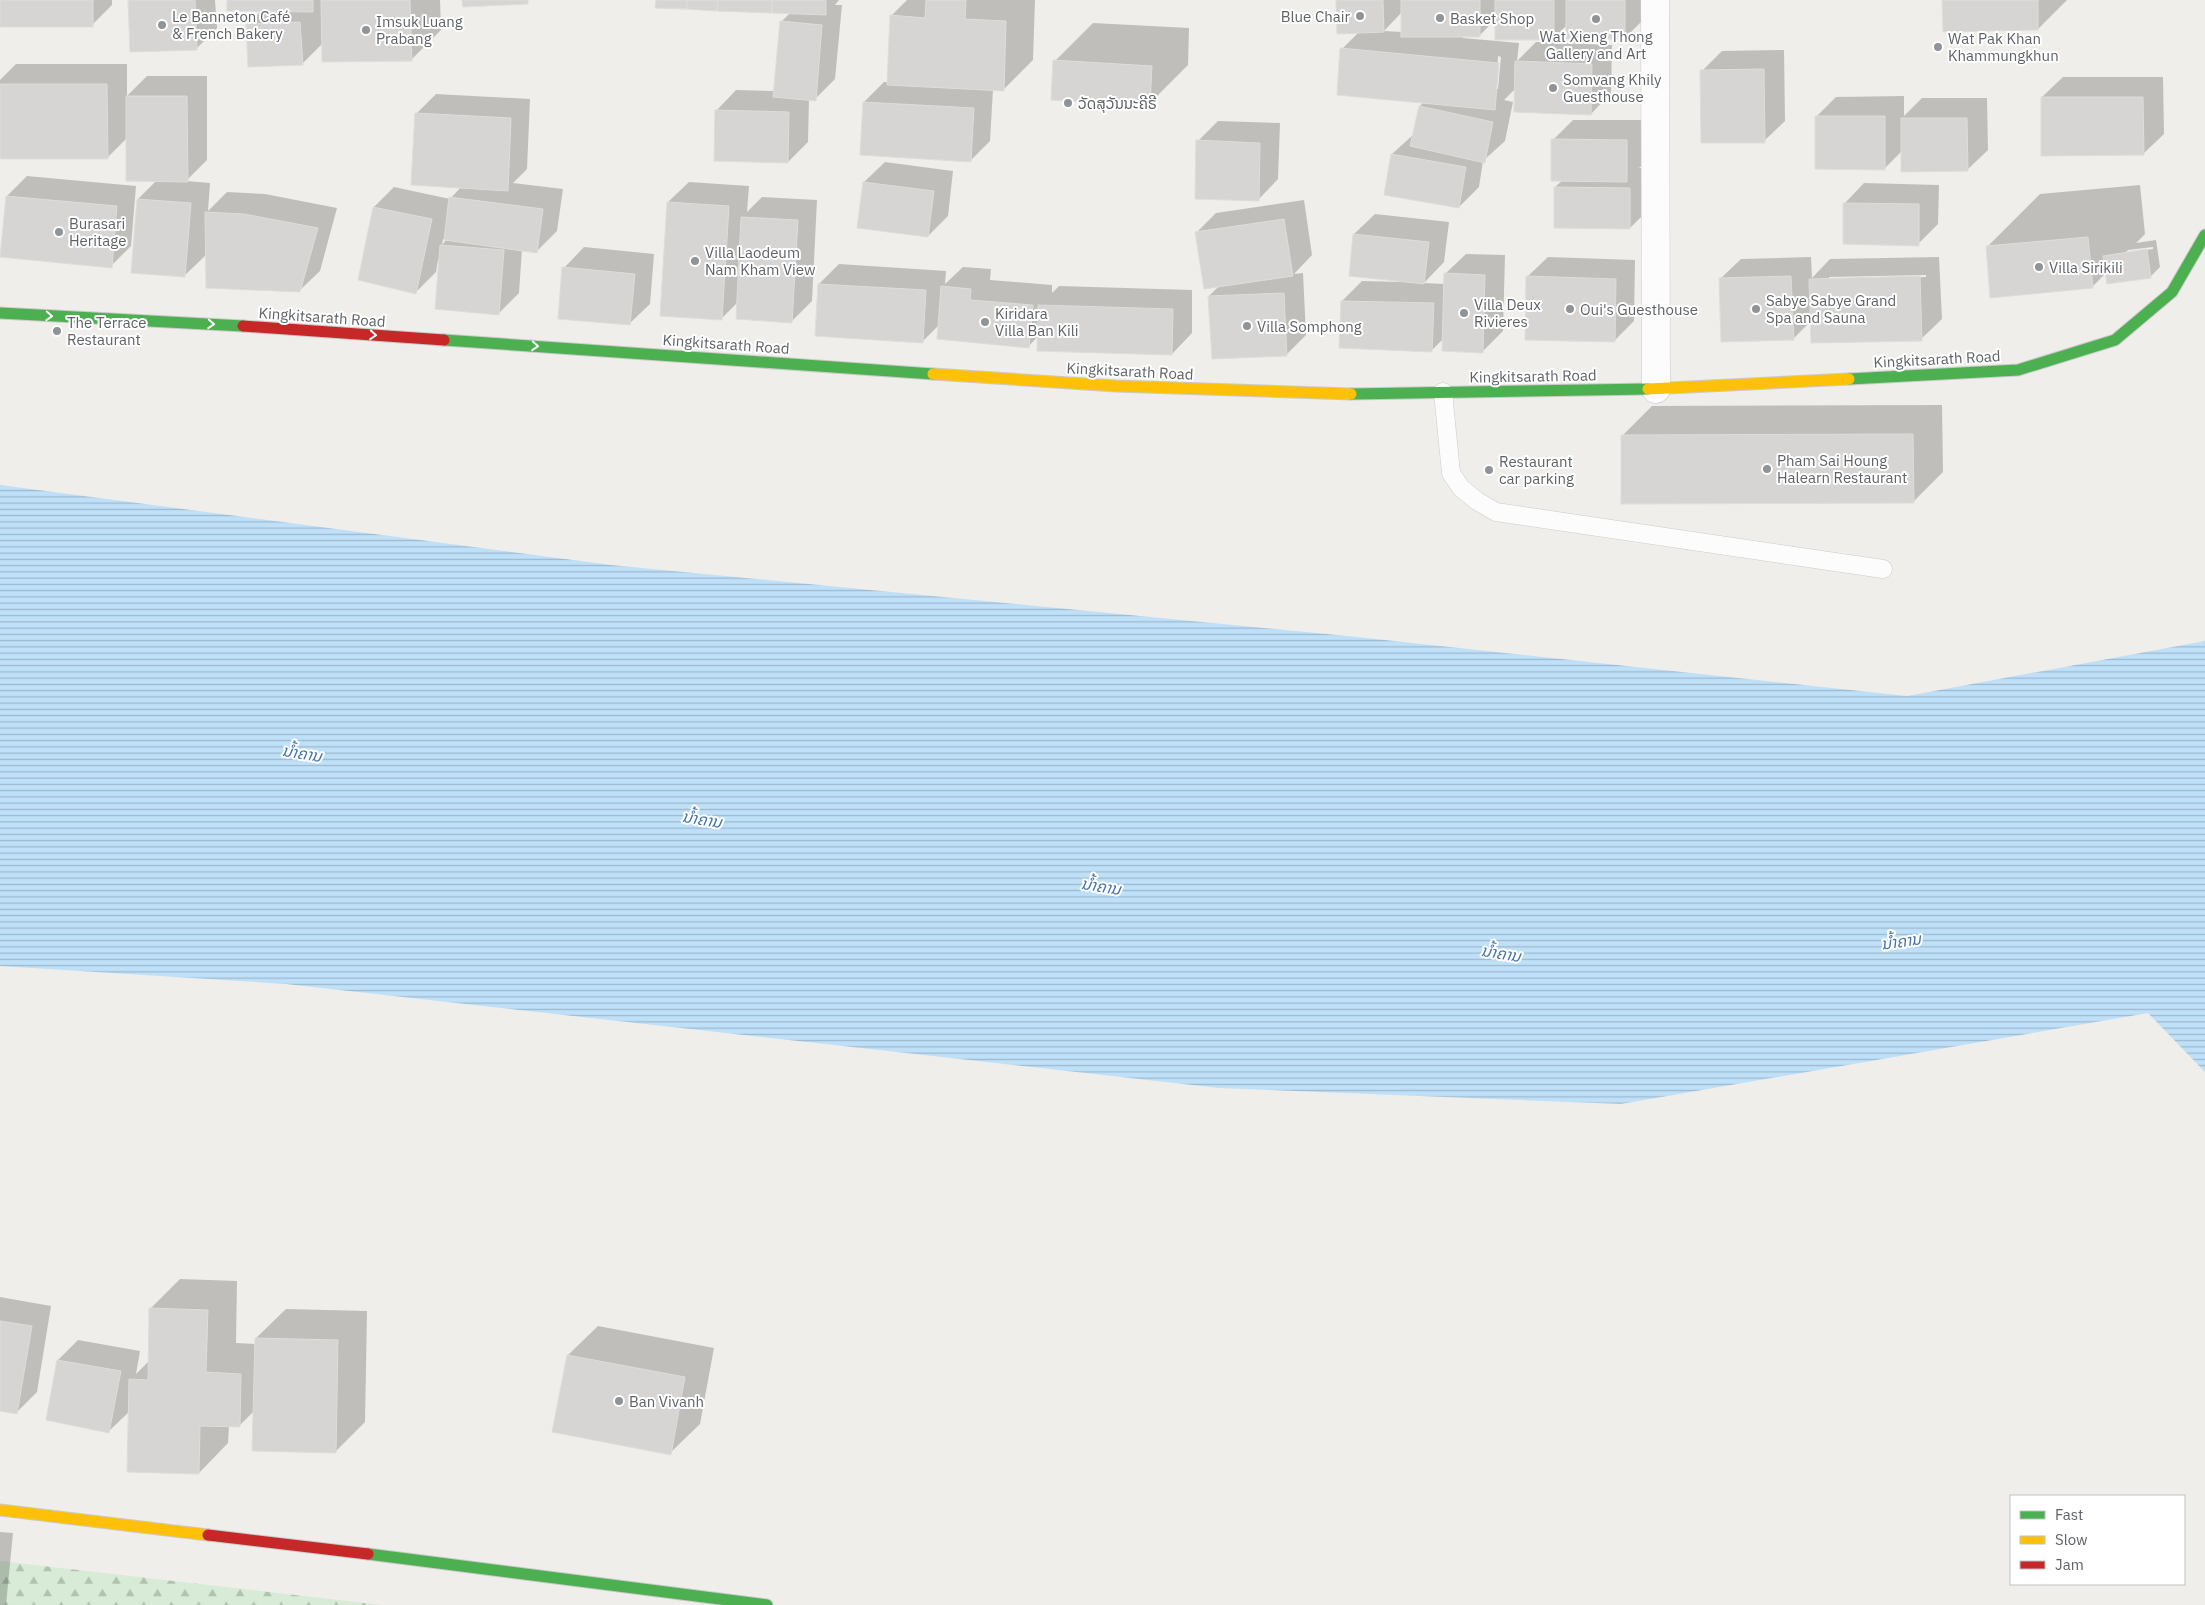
<svg xmlns="http://www.w3.org/2000/svg" width="2205" height="1605" font-family="'IBM Plex Sans','Noto Sans Lao',sans-serif">
<style>
.forest{fill:url(#forest-firs)}
.water{fill:url(#water-rules)}
.shadow{fill:#0003;fill-rule:evenodd}
.building{fill:#d6d5d3;stroke:#deddd9}
.lines{fill:none;stroke-linecap:round;stroke-linejoin:round}
.lane-casing{stroke:#cbcccc;stroke-width:19}
.street-casing{stroke:#cbcccc;stroke-width:29}
.fast-casing{stroke:#cacacb;stroke-width:13}
.slow-casing{stroke:#cacacb;stroke-width:13}
.jam-casing{stroke:#cacacb;stroke-width:13}
.lane{stroke:#fdfcfc;stroke-width:18}
.street{stroke:#fdfcfc;stroke-width:28}
.fast{stroke:#4caf50;stroke-width:11}
.slow{stroke:#ffc107;stroke-width:11}
.jam{stroke:#c62828;stroke-width:11}
.oneway{stroke:#f6fbf6}
.poi-dot{fill:#919496;stroke:#fff;stroke-width:2}
.labels{text-anchor:middle;dominant-baseline:central;stroke-width:4;stroke-linejoin:round;paint-order:stroke}
.poi-label{font-size:15px;fill:#5f6368;stroke:#fff;text-anchor:start}
.street-label{font-size:15px;fill:#5f6368;stroke:#fff}
.water-label{font-size:16px;font-style:italic;fill:#4174aa;stroke:#fff}
</style>
<defs>
<pattern id="forest-firs" width="22" height="20" patternUnits="userSpaceOnUse" patternTransform="scale(1.25)"><rect width="22" height="20" fill="#d8ebd6"/><path d="M5 1l3.5 6h-7zM16 11l3.5 6h-7z" fill="#b2c2b1"/></pattern>
<pattern id="water-rules" width="6" height="5" patternUnits="userSpaceOnUse" patternTransform="scale(1.25)"><rect width="6" height="5" fill="#bfe0f9"/><path d="M0 2.5h6" fill="none" stroke="#9eb9cd"/></pattern>
</defs>
<rect width="100%" height="100%" fill="#efeeea"/>
<!-- forest -->
<path class="forest" d="M0 1561 382 1605H0Z"/>
<!-- water -->
<path class="water" d="M0 485 611 565 1357 637 1907 696 2205 641V1072L2148 1013 1621 1104 1219 1088 286 984 0 966Z"/>
<!-- shadow -->
<g class="shadow">
<path d="M0 0H112V5L92 25H0Z"/>
<path d="M129 0H215L217 28 196 49Z"/>
<path d="M228 0H440L441 30 411 60 323 43 303 63 247 25 262 10Z"/>
<path d="M657 0H839L835 5H842L835 79 815 99H809L808 142 788 162 716 111 736 90 775 91 781 22 791 12Z"/>
<path d="M907 0H1035L1033 60 1003 90 993 89 990 141 970 161 864 102 884 82H889L891 16Z"/>
<path d="M1337 0H1645V18L1625 38 1567 25 1553 39 1496 19 1479 36H1463V38L1519 43 1517 61 1536 42 1612 45 1611 93 1591 114 1516 88 1504 100 1513 102 1505 141 1483 161 1479 187 1459 207 1392 154 1414 134 1420 106 1424 102 1342 49 1359 32ZM1402 12V32L1384 31ZM1498 56 1501 57 1498 89H1496Z"/>
<path d="M1943 0H2067L2038 29Z"/>
<path d="M1093 23 1189 28 1188 65 1150 103 1055 61Z"/>
<path d="M1784 50 1785 121 1764 141 1702 71 1722 51Z"/>
<path d="M16 64H127V96L147 76H207V160L186 181 210 183 208 211 227 192 265 194 337 208 320 271 299 291 207 254 184 276 138 199 157 180 127 138 108 157H0V80Z"/>
<path d="M2063 77H2163L2164 134 2143 154 2042 97Z"/>
<path d="M436 94 530 99 527 169 513 183 563 189 557 231 537 251 522 249 519 293 499 313 440 260H438L436 272 416 292 374 207 394 187 450 199 461 187 416 114ZM443 239H447L442 245Z"/>
<path d="M1904 96V116L1922 98H1987L1988 150 1967 170 1902 151 1885 168 1816 117 1836 97Z"/>
<path d="M1573 120H1647V161L1639 168H1650V208L1630 228 1555 187 1563 180 1553 140Z"/>
<path d="M1218 121 1280 123 1278 179 1258 200 1198 141Z"/>
<path d="M885 162 953 171 948 216 928 236 864 182Z"/>
<path d="M27 176 136 186 131 246 111 266 7 196Z"/>
<path d="M689 182 749 186 747 212 762 197 817 200 812 301 792 321 738 302 722 318 668 202Z"/>
<path d="M1864 183 1939 185 1938 224 1918 244 1844 204Z"/>
<path d="M2140 185 2145 234 2136 243 2156 240 2160 267 2151 276 2106 273 2092 287 1987 247 2040 194ZM2153 247V249L2125 253 2128 250Z"/>
<path d="M1304 200 1312 255 1294 274 1303 273 1306 335 1286 355 1209 296 1220 285 1196 233 1216 213Z"/>
<path d="M1375 214 1449 222 1444 262 1424 283 1445 284V274L1466 254 1505 255 1503 331 1483 351 1444 338 1432 350 1342 301 1362 281 1401 282 1354 234Z"/>
<path d="M584 247 654 254 650 304 629 324 564 268Z"/>
<path d="M1548 257 1635 260 1634 321 1614 341 1527 277Z"/>
<path d="M1811 257 1812 278 1830 259 1939 257 1942 319 1921 339 1812 320 1793 339 1720 279 1741 259ZM1926 275V277L1829 280V277Z"/>
<path d="M839 264 946 271 945 284 963 267 991 269 990 280 1052 285V293L1059 286 1192 290V333L1172 354 1038 336 1029 346 940 324 922 342 819 284Z"/>
<path d="M1942 405 1943 472 1913 502 1622 436 1652 406Z"/>
<path d="M180 1279 237 1281 236 1343 256 1344V1338L286 1309 367 1311 365 1422 335 1452 254 1411 239 1426H229L228 1443 199 1473 130 1411 109 1431 47 1419 58 1360 78 1340 140 1351 136 1374 150 1360V1309Z"/>
<path d="M0 1297 51 1306 37 1392 17 1412 0 1410Z"/>
<path d="M598 1326 714 1348 700 1424 670 1453 568 1355Z"/>
<path d="M0 1532 13 1533 6 1605H0Z"/>
</g>
<!-- building -->
<g class="building">
<rect x="0" y="0" width="93" height="27"/>
<path d="M128 0H195L197 50 130 52Z"/>
<path d="M227 0H313V12L227 11Z"/>
<path d="M321 0H410L412 61 322 62Z"/>
<path d="M462 0H528V4L463 7Z"/>
<path d="M656 0H687V9L655 8Z"/>
<path d="M687 0H718L717 11 687 9Z"/>
<path d="M718 0H772V13L717 11Z"/>
<path d="M772 0H826V15L772 13Z"/>
<path d="M926 0H966L965 19 1006 21 1004 91 887 85 890 15 925 18Z"/>
<path d="M1336 0H1383L1384 32 1337 34Z"/>
<rect x="1401" y="0" width="79" height="37"/>
<rect x="1495" y="0" width="59" height="40"/>
<rect x="1566" y="0" width="59" height="39"/>
<path d="M1942 0H2038V30L1943 32Z"/>
<path d="M780 21 822 25 816 101 773 97Z"/>
<path d="M300 22 303 65 248 67 246 24Z"/>
<path d="M1340 48 1499 63 1495 110 1337 95Z"/>
<path d="M1053 60 1152 66 1150 105 1051 100Z"/>
<path d="M1515 61 1592 64 1591 115 1514 112Z"/>
<path d="M1764 69 1765 143H1701L1700 70Z"/>
<path d="M0 84H107L108 159H0Z"/>
<path d="M126 96H187L188 182 126 181Z"/>
<path d="M2041 97H2143L2144 155 2041 156Z"/>
<path d="M863 102 974 108 971 162 860 155Z"/>
<path d="M1419 106 1493 122 1485 163 1410 146Z"/>
<path d="M715 110 789 112 788 163 714 161Z"/>
<path d="M415 113 511 118 508 191 411 185Z"/>
<path d="M1815 116H1885V170L1815 169Z"/>
<path d="M1901 118H1967L1968 171 1901 172Z"/>
<path d="M1551 139 1627 140V182L1551 181Z"/>
<path d="M1196 140 1260 143 1259 201 1195 199Z"/>
<path d="M1391 154 1466 167 1459 208 1384 195Z"/>
<path d="M863 182 934 191 928 237 857 228Z"/>
<path d="M1554 187 1630 188V229L1554 228Z"/>
<path d="M6 196 117 206 112 268 0 257Z"/>
<path d="M449 197 543 209 537 253 444 240Z"/>
<path d="M137 199 191 203 185 277 131 273Z"/>
<path d="M667 202 729 206 722 320 660 316Z"/>
<path d="M1843 203 1919 204V246L1843 244Z"/>
<path d="M373 207 432 219 416 294 358 280Z"/>
<path d="M205 212 244 214 318 228 300 292 206 288Z"/>
<path d="M741 217 798 220 792 323 736 319Z"/>
<path d="M1284 219 1293 276 1204 289 1195 232Z"/>
<path d="M1353 234 1429 242 1424 284 1349 276Z"/>
<path d="M2088 237 2093 288 1990 298 1986 246Z"/>
<path d="M440 245 504 250 499 315 435 309Z"/>
<path d="M2147 249 2151 278 2107 284 2103 256Z"/>
<path d="M562 267 635 274 630 325 558 319Z"/>
<path d="M1444 273 1485 275 1483 353 1442 351Z"/>
<path d="M1526 276 1616 279 1615 342 1525 340Z"/>
<path d="M1791 276 1794 340 1721 342 1719 278Z"/>
<path d="M1920 276 1922 341 1811 343 1809 279Z"/>
<path d="M818 284 926 290 923 343 815 336Z"/>
<path d="M941 286 971 289 970 300 1033 305 1029 348 937 339Z"/>
<path d="M1284 293 1287 356 1212 359 1208 296Z"/>
<path d="M1341 301 1434 303 1432 352 1339 348Z"/>
<path d="M1038 305 1173 309 1172 355 1037 351Z"/>
<path d="M1913 434 1914 503 1621 504V435Z"/>
<path d="M149 1308 208 1310 206 1372 241 1374 240 1427 200 1426 199 1474 127 1472 129 1379 148 1380Z"/>
<path d="M0 1321 32 1326 17 1414 0 1411Z"/>
<path d="M255 1338 338 1340 336 1453 252 1451Z"/>
<path d="M567 1355 685 1377 671 1455 552 1432Z"/>
<path d="M57 1360 121 1371 109 1433 46 1420Z"/>
</g>
<g class="lines">
<!-- lane casing -->
<g class="lane-casing">
<path id="lane" d="M1443 392 1451 473 1461 488 1477 501 1496 512 1883 569"/>
</g>
<!-- street casing -->
<g class="street-casing">
<path id="street" d="M1655 0 1656 389"/>
</g>
<!-- fast casing -->
<g class="fast-casing">
<g id="fast">
<path d="M0 313 243 326"/>
<path d="M444 340 933 374"/>
<path d="M1849 379 2018 370 2115 340 2172 292 2205 235"/>
<path d="M1351 394 1648 389"/>
<path d="M368 1554 767 1605"/>
</g>
</g>
<!-- slow casing -->
<g class="slow-casing">
<g id="slow">
<path d="M933 374 1116 386 1351 394"/>
<path d="M1648 389 1849 379"/>
<path d="M0 1510 208 1535"/>
</g>
</g>
<!-- jam casing -->
<g class="jam-casing">
<g id="jam">
<path d="M243 326 444 340"/>
<path d="M208 1535 368 1554"/>
</g>
</g>
<!-- lane -->
<use href="#lane" class="lane"/>
<!-- street -->
<use href="#street" class="street"/>
<!-- fast -->
<use href="#fast" class="fast"/>
<!-- slow -->
<use href="#slow" class="slow"/>
<!-- jam -->
<use href="#jam" class="jam"/>
</g>
<!-- one-way arrows -->
<defs><path id="oneway-chevron" d="M-2-3.5L2.5 0L-2 3.5" fill="none" stroke-width="1.6" stroke-linecap="round" stroke-linejoin="round" transform="scale(1.25)"/></defs>
<g class="oneway">
<use href="#oneway-chevron" transform="translate(49 316) rotate(3)"/>
<use href="#oneway-chevron" transform="translate(211 324) rotate(4)"/>
<use href="#oneway-chevron" transform="translate(373 335) rotate(4)"/>
<use href="#oneway-chevron" transform="translate(535 346) rotate(4)"/>
</g>
<!-- markers -->
<g class="poi-dot">
<circle cx="1360" cy="16" r="5"/>
<circle cx="1440" cy="18" r="5"/>
<circle cx="1596" cy="19" r="5"/>
<circle cx="162" cy="25" r="5"/>
<circle cx="366" cy="30" r="5"/>
<circle cx="1938" cy="47" r="5"/>
<circle cx="1553" cy="88" r="5"/>
<circle cx="1068" cy="103" r="5"/>
<circle cx="59" cy="232" r="5"/>
<circle cx="695" cy="261" r="5"/>
<circle cx="2039" cy="267" r="5"/>
<circle cx="1570" cy="309" r="5"/>
<circle cx="1756" cy="309" r="5"/>
<circle cx="1464" cy="313" r="5"/>
<circle cx="985" cy="322" r="5"/>
<circle cx="1247" cy="326" r="5"/>
<circle cx="57" cy="331" r="5"/>
<circle cx="1767" cy="469" r="5"/>
<circle cx="1489" cy="470" r="5"/>
<circle cx="619" cy="1401" r="5"/>
</g>
<g class="labels">
<!-- poi labels -->
<g class="poi-label">
<text x="172" y="16">Le Banneton Café<tspan x="172" dy="17">&amp; French Bakery</tspan></text>
<text x="1350" y="16" text-anchor="end">Blue Chair</text>
<text x="1450" y="18">Basket Shop</text>
<text x="376" y="21">Imsuk Luang<tspan x="376" dy="17">Prabang</tspan></text>
<text x="1596" y="36" text-anchor="middle">Wat Xieng Thong<tspan x="1596" dy="17">Gallery and Art</tspan></text>
<text x="1948" y="38">Wat Pak Khan<tspan x="1948" dy="17">Khammungkhun</tspan></text>
<text x="1563" y="79">Somvang Khily<tspan x="1563" dy="17">Guesthouse</tspan></text>
<text x="1078" y="103">ວັດສຸວັນນະຄີຣີ</text>
<text x="69" y="223">Burasari<tspan x="69" dy="17">Heritage</tspan></text>
<text x="705" y="252">Villa Laodeum<tspan x="705" dy="17">Nam Kham View</tspan></text>
<text x="2049" y="267">Villa Sirikili</text>
<text x="1766" y="300">Sabye Sabye Grand<tspan x="1766" dy="17">Spa and Sauna</tspan></text>
<text x="1474" y="304">Villa Deux<tspan x="1474" dy="17">Rivieres</tspan></text>
<text x="1580" y="309">Oui's Guesthouse</text>
<text x="995" y="313">Kiridara<tspan x="995" dy="17">Villa Ban Kili</tspan></text>
<text x="67" y="322">The Terrace<tspan x="67" dy="17">Restaurant</tspan></text>
<text x="1257" y="326">Villa Somphong</text>
<text x="1777" y="460">Pham Sai Houng<tspan x="1777" dy="17">Halearn Restaurant</tspan></text>
<text x="1499" y="461">Restaurant<tspan x="1499" dy="17">car parking</tspan></text>
<text x="629" y="1401">Ban Vivanh</text>
</g>
<!-- street labels -->
<g class="street-label">
<text transform="translate(322 317) rotate(4)">Kingkitsarath Road</text>
<text transform="translate(726 344) rotate(4)">Kingkitsarath Road</text>
<text transform="translate(1937 359) rotate(-3)">Kingkitsarath Road</text>
<text transform="translate(1130 371) rotate(3)">Kingkitsarath Road</text>
<text transform="translate(1533 376) rotate(-1)">Kingkitsarath Road</text>
</g>
<!-- water labels -->
<g class="water-label">
<text transform="translate(302 753) rotate(9)">ນ້ຳຄານ</text>
<text transform="translate(702 819) rotate(9)">ນ້ຳຄານ</text>
<text transform="translate(1101 886) rotate(9)">ນ້ຳຄານ</text>
<text transform="translate(1901 941) rotate(-8)">ນ້ຳຄານ</text>
<text transform="translate(1501 953) rotate(9)">ນ້ຳຄານ</text>
</g>
</g>
<!-- legend -->
<rect x="2010" y="1495" width="175" height="90" fill="#ffffff" stroke="#bfc1c3"/>
<rect x="2020" y="1511" width="25" height="8" fill="#4caf50" stroke="#bfc1c3"/>
<text x="2055" y="1520" font-size="15" fill="#5f6368">Fast</text>
<rect x="2020" y="1536" width="25" height="8" fill="#ffc107" stroke="#bfc1c3"/>
<text x="2055" y="1545" font-size="15" fill="#5f6368">Slow</text>
<rect x="2020" y="1561" width="25" height="8" fill="#c62828" stroke="#bfc1c3"/>
<text x="2055" y="1570" font-size="15" fill="#5f6368">Jam</text>
</svg>
